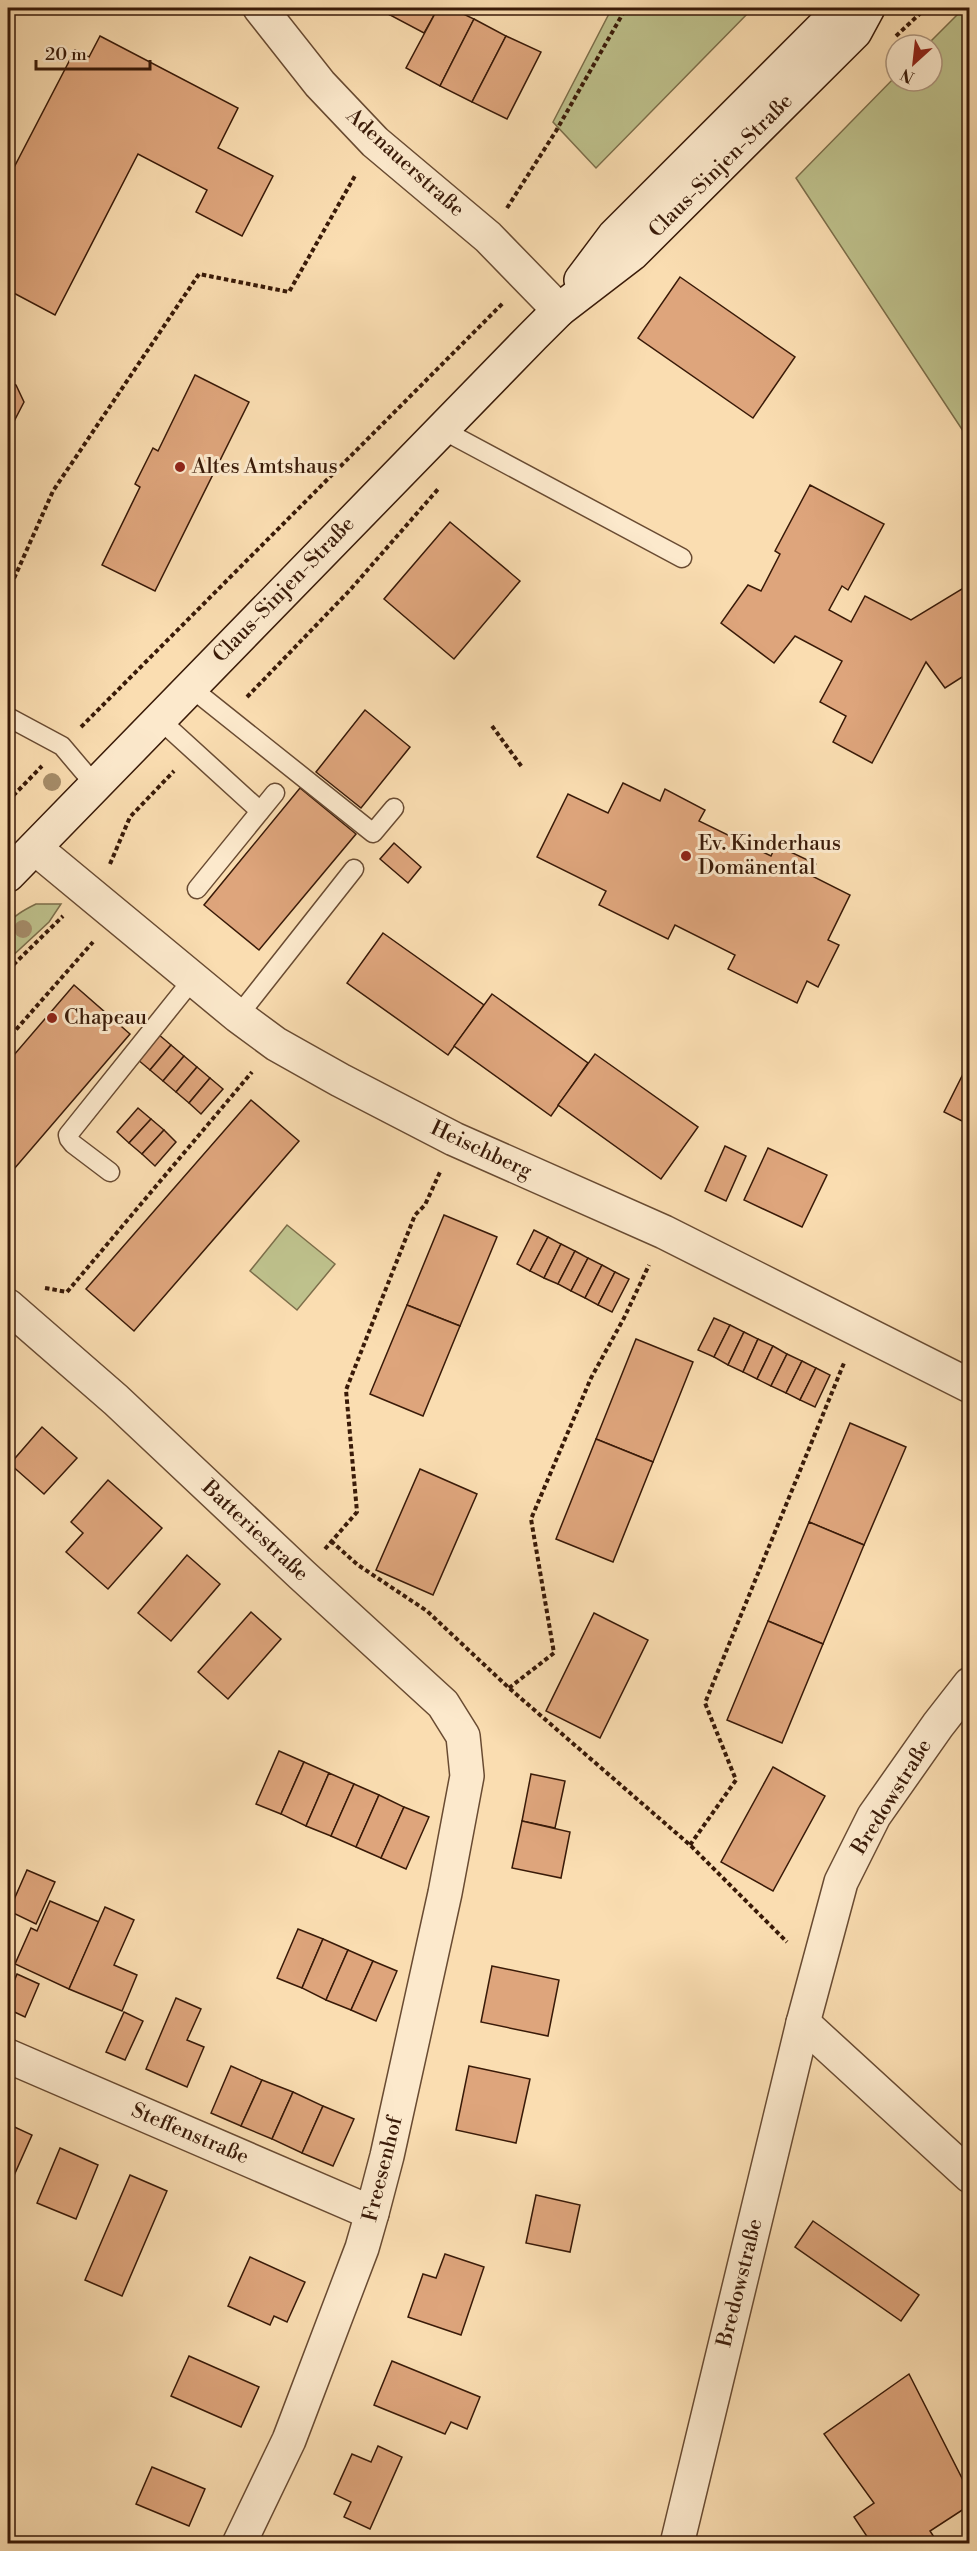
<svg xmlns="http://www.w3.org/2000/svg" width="977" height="2551" font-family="'Libre Bodoni',serif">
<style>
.green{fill:#bec18c;stroke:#7c6e4a;stroke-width:1.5}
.building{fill:#dea57c;stroke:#391a08;stroke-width:1.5}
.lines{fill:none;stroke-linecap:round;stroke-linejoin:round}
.lane-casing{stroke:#694b32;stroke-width:21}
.street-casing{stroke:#694b32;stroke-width:36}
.secondary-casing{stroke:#391a08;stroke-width:36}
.path{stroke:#391a08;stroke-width:4;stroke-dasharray:4.5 3;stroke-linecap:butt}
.lane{stroke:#fce9cc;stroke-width:18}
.street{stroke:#fce9cc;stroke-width:33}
.secondary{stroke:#fce9cc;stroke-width:33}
.tree{fill:#a68d6a}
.poi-dot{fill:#8f2418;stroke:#fce9cc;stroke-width:2}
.labels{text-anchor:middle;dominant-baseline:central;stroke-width:6;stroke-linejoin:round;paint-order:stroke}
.street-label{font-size:21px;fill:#391a08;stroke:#fce9cc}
.poi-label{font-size:21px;fill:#391a08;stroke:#fce9cc;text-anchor:start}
</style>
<rect width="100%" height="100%" fill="#faddb1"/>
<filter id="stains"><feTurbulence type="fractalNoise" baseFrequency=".00333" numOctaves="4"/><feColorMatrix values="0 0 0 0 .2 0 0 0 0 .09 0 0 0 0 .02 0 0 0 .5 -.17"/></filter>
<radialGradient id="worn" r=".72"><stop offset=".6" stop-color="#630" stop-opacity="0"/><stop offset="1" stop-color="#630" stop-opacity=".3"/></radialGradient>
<!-- green -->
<g class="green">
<path d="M612 8H753L596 168 553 122Z"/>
<path d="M964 8H970L969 440 796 178 896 76V81H932V45H927Z"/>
<path d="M36 904H61L49 922 8 960C7 925 1 921 36 904Z"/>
<path d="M287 1225 335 1264 297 1310 250 1271Z"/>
</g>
<!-- building -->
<g class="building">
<path d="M375 8H394L390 15Z"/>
<path d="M394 8H438L424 33 390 15Z"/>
<path d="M438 8H451L474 19 440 86 406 68Z"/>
<path d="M474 19 506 36 472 102 440 86Z"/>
<path d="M100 36 238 108 218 148 273 176 242 236 196 212 207 190 138 154 55 315 8 290V179L75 50 89 57Z"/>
<path d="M506 36 541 52 507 119 472 102Z"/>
<path d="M680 277 795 357 753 418 638 338Z"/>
<path d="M195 375 249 402 155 591 102 565 140 487 135 484 153 448 158 451Z"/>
<path d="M8 381 16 385 24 402 8 433Z"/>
<path d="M810 485 884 524 848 590 842 586 829 610 851 622 865 596 911 620 970 584V672L945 688 926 662 872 763 833 742 846 716 820 702 842 661 795 636 774 663 721 623 748 585 761 591 780 554 775 551Z"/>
<path d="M450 522 520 581 454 659 384 599Z"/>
<path d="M365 710 410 747 361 808 316 772Z"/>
<path d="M623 783 660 801 665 789 705 810 699 821 771 856 776 845 816 864 810 875 850 895 828 940 839 945 818 987 807 981 797 1003 728 969 735 955 675 925 668 939 599 905 606 891 537 857 568 794 608 813Z"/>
<path d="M300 788 356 834 259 950 204 905Z"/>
<path d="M394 843 421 867 408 883 380 859Z"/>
<path d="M383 933 484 1005 448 1055 347 983Z"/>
<path d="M74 985 130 1034 8 1176V1049L14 1055Z"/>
<path d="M492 994 588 1063 551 1116 454 1046Z"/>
<path d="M158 1034 171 1045 150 1070 137 1059Z"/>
<path d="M171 1045 184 1056 163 1081 150 1070Z"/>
<path d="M595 1054 698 1127 661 1179 558 1105Z"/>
<path d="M184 1056 197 1067 176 1092 163 1081Z"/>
<path d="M970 1060V1125L944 1112Z"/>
<path d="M197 1067 210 1078 189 1103 176 1092Z"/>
<path d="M210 1078 223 1089 201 1114 189 1103Z"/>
<path d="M251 1100 299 1141 134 1331 86 1289Z"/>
<path d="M138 1108 151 1119 129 1143 117 1132Z"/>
<path d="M151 1119 164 1130 142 1154 129 1143Z"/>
<path d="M164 1130 176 1142 155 1166 142 1154Z"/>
<path d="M725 1146 746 1156 726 1201 705 1191Z"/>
<path d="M768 1148 827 1175 802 1227 744 1200Z"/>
<path d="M444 1215 497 1237 460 1326 407 1305Z"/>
<path d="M534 1230 548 1237 530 1271 517 1264Z"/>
<path d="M548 1237 561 1244 544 1278 530 1271Z"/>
<path d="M561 1244 575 1251 558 1284 544 1278Z"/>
<path d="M575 1251 588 1258 571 1291 558 1284Z"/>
<path d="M588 1258 602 1265 585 1298 571 1291Z"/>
<path d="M602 1265 615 1272 598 1305 585 1298Z"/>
<path d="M615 1272 629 1279 612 1312 598 1305Z"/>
<path d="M407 1305 460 1326 423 1416 370 1394Z"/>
<path d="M714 1318 730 1325 714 1357 698 1350Z"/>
<path d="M730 1325 744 1332 728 1365 714 1357Z"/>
<path d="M744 1332 758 1339 743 1372 728 1365Z"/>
<path d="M636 1339 693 1362 653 1462 596 1439Z"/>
<path d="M758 1339 773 1346 757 1379 743 1372Z"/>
<path d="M773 1346 787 1354 771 1386 757 1379Z"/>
<path d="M787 1354 802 1361 786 1393 771 1386Z"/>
<path d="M802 1361 816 1368 800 1400 786 1393Z"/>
<path d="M816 1368 830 1375 815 1407 800 1400Z"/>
<path d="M850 1423 906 1447 864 1545 809 1522Z"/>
<path d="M42 1427 77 1458 44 1494 10 1464Z"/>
<path d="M596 1439 653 1462 613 1562 556 1539Z"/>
<path d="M420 1469 477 1494 433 1595 376 1570Z"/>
<path d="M108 1480 162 1528 108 1589 66 1552 83 1533 71 1522Z"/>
<path d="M809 1522 864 1545 823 1644 768 1621Z"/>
<path d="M187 1555 220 1584 171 1641 138 1613Z"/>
<path d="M251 1612 281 1639 228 1699 198 1672Z"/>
<path d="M594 1613 648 1640 600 1738 546 1711Z"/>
<path d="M768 1621 823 1644 782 1743 727 1720Z"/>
<path d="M279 1751 304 1762 281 1814 256 1804Z"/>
<path d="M304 1762 329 1773 306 1826 281 1814Z"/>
<path d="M773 1767 825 1796 773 1891 721 1862Z"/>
<path d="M329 1773 354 1784 331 1836 306 1826Z"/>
<path d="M531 1774 565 1781 555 1828 522 1821Z"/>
<path d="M354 1784 379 1795 356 1847 331 1836Z"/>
<path d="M379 1795 404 1807 381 1858 356 1847Z"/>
<path d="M404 1807 429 1817 406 1869 381 1858Z"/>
<path d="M522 1821 570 1832 561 1878 512 1868Z"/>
<path d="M27 1870 55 1882 36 1924 9 1911Z"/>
<path d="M50 1901 99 1922 69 1989 15 1964 31 1928 37 1931Z"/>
<path d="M105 1907 134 1920 114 1965 137 1975 122 2011 69 1989Z"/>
<path d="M298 1929 323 1939 302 1988 277 1978Z"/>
<path d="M323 1939 348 1950 326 2000 302 1988Z"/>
<path d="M348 1950 373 1961 351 2010 326 2000Z"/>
<path d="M373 1961 397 1971 376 2021 351 2010Z"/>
<path d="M492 1966 559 1980 548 2036 481 2022Z"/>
<path d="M17 1974 39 1984 25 2017 8 2009V1996Z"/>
<path d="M176 1998 201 2009 187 2040 204 2047 187 2087 146 2069Z"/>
<path d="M124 2012 143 2021 125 2060 106 2052Z"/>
<path d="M231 2066 262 2080 241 2126 211 2113Z"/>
<path d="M469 2066 530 2079 516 2143 456 2130Z"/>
<path d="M262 2080 293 2092 272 2139 241 2126Z"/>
<path d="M293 2092 323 2106 302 2153 272 2139Z"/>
<path d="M323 2106 354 2119 333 2166 302 2153Z"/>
<path d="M8 2124 32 2135 8 2189Z"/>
<path d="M60 2148 98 2165 76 2219 37 2203Z"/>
<path d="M130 2175 167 2191 122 2296 85 2280Z"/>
<path d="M536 2195 580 2205 570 2252 526 2243Z"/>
<path d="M813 2221 919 2295 901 2321 795 2247Z"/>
<path d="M445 2254 484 2267 461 2335 408 2317 423 2274 436 2278Z"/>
<path d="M250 2257 305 2282 287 2322 274 2316 270 2325 228 2306Z"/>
<path d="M189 2356 259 2387 241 2427 171 2396Z"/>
<path d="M392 2361 480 2397 467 2429 451 2422 445 2434 374 2405Z"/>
<path d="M909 2374 970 2494V2505L930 2531 936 2540 931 2544H872L854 2517 874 2503 824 2434Z"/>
<path d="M378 2446 402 2457 370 2529 344 2517 351 2502 334 2494 352 2454 371 2462Z"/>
<path d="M152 2467 205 2489 189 2526 136 2504Z"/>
</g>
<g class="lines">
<!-- lane casing -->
<g class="lane-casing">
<g id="lane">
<path d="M441 429 682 558"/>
<path d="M190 687 373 833 394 808"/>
<path d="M8 717 62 746 95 785"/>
<path d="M159 719 260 811"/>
<path d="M197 889 275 793"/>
<path d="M238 1016 354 869"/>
<path d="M110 1172 73 1144 69 1139 68 1135 193 979"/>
</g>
</g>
<!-- street casing -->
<g class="street-casing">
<g id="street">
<path d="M260 8 320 84 375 142 488 237 559 310"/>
<path d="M35 848 238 1016 276 1044 340 1080 454 1139 664 1232 970 1386"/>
<path d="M8 1306 116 1400 302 1575 443 1704 463 1736 467 1776 445 1893 387 2156 372 2213 362 2248 289 2440 239 2544"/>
<path d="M803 2023 970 2176"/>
<path d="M8 2056 372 2213"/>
<path d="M677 2544 803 2023 841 1882 874 1816 938 1725 970 1684"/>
</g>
</g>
<!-- secondary casing -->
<g class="secondary-casing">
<g id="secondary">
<path d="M581 280 614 236 836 14 848 8"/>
<path d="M8 875 533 336 559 310 632 254 855 32 868 8"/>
</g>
</g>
<!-- path -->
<g class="path">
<path d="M896 36 926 8"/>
<path d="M507 208 556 131 626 8"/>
<path d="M8 592 53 491 199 274 289 292 356 174"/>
<path d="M247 697 350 590 439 488"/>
<path d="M492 726 522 767"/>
<path d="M81 727 503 303"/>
<path d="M8 801 42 766"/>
<path d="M110 864 130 817 174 771"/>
<path d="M8 970 63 916"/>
<path d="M8 1042 13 1033 93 942"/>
<path d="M45 1288 67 1292 252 1072"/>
<path d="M331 1541 358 1565 427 1611 509 1688 690 1845 787 1942"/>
<path d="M325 1549 357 1512 346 1390 415 1215 425 1205 440 1172"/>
<path d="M509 1688 554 1653 531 1519 591 1378 624 1318 649 1265"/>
<path d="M690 1845 736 1780 705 1703 844 1363"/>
</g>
<!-- lane -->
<use href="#lane" class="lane"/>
<!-- street -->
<use href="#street" class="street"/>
<!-- secondary -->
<use href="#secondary" class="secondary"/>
</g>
<!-- trees -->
<g class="tree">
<circle cx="52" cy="782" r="9"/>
<circle cx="23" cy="929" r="9"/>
</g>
<!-- markers -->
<g class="poi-dot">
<circle cx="180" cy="467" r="6"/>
<circle cx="686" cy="856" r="6"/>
<circle cx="52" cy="1018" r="6"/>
</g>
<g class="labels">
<!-- street labels -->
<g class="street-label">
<text transform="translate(405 163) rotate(42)">Adenauerstraße</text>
<text transform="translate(721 166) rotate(-45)">Claus-Sinjen-Straße</text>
<text transform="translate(284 590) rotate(-46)">Claus-Sinjen-Straße</text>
<text transform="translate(481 1150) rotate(25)">Heischberg</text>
<text transform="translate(255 1531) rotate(43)">Batteriestraße</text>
<text transform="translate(892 1797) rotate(-58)">Bredowstraße</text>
<text transform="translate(190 2134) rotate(23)">Steffenstraße</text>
<text transform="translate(383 2169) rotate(-76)">Freesenhof</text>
<text transform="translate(740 2283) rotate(-76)">Bredowstraße</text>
</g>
<!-- poi labels -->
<g class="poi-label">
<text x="192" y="467">Altes Amtshaus</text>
<text x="698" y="844">Ev. Kinderhaus<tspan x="698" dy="24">Domänental</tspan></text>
<text x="64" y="1018">Chapeau</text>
</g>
</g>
<!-- margin -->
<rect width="977" height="2551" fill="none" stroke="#faddb1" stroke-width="30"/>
<rect x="9" y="9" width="959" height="2533" fill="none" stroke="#391a08" stroke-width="3"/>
<rect x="15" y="15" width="947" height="2521" fill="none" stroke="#391a08" stroke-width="1.5"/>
<!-- north arrow -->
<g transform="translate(914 63) rotate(207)"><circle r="28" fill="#fce9cc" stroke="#ae967e" stroke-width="1.5"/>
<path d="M0-4.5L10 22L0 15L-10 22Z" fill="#8f2418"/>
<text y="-9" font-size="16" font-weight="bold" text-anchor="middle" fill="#391a08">N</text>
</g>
<!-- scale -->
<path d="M36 60v9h114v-9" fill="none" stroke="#391a08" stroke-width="3"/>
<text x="45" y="60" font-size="18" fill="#391a08" stroke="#fce9cc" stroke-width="4.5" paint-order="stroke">20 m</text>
<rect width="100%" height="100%" filter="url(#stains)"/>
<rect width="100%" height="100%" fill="url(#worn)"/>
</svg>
